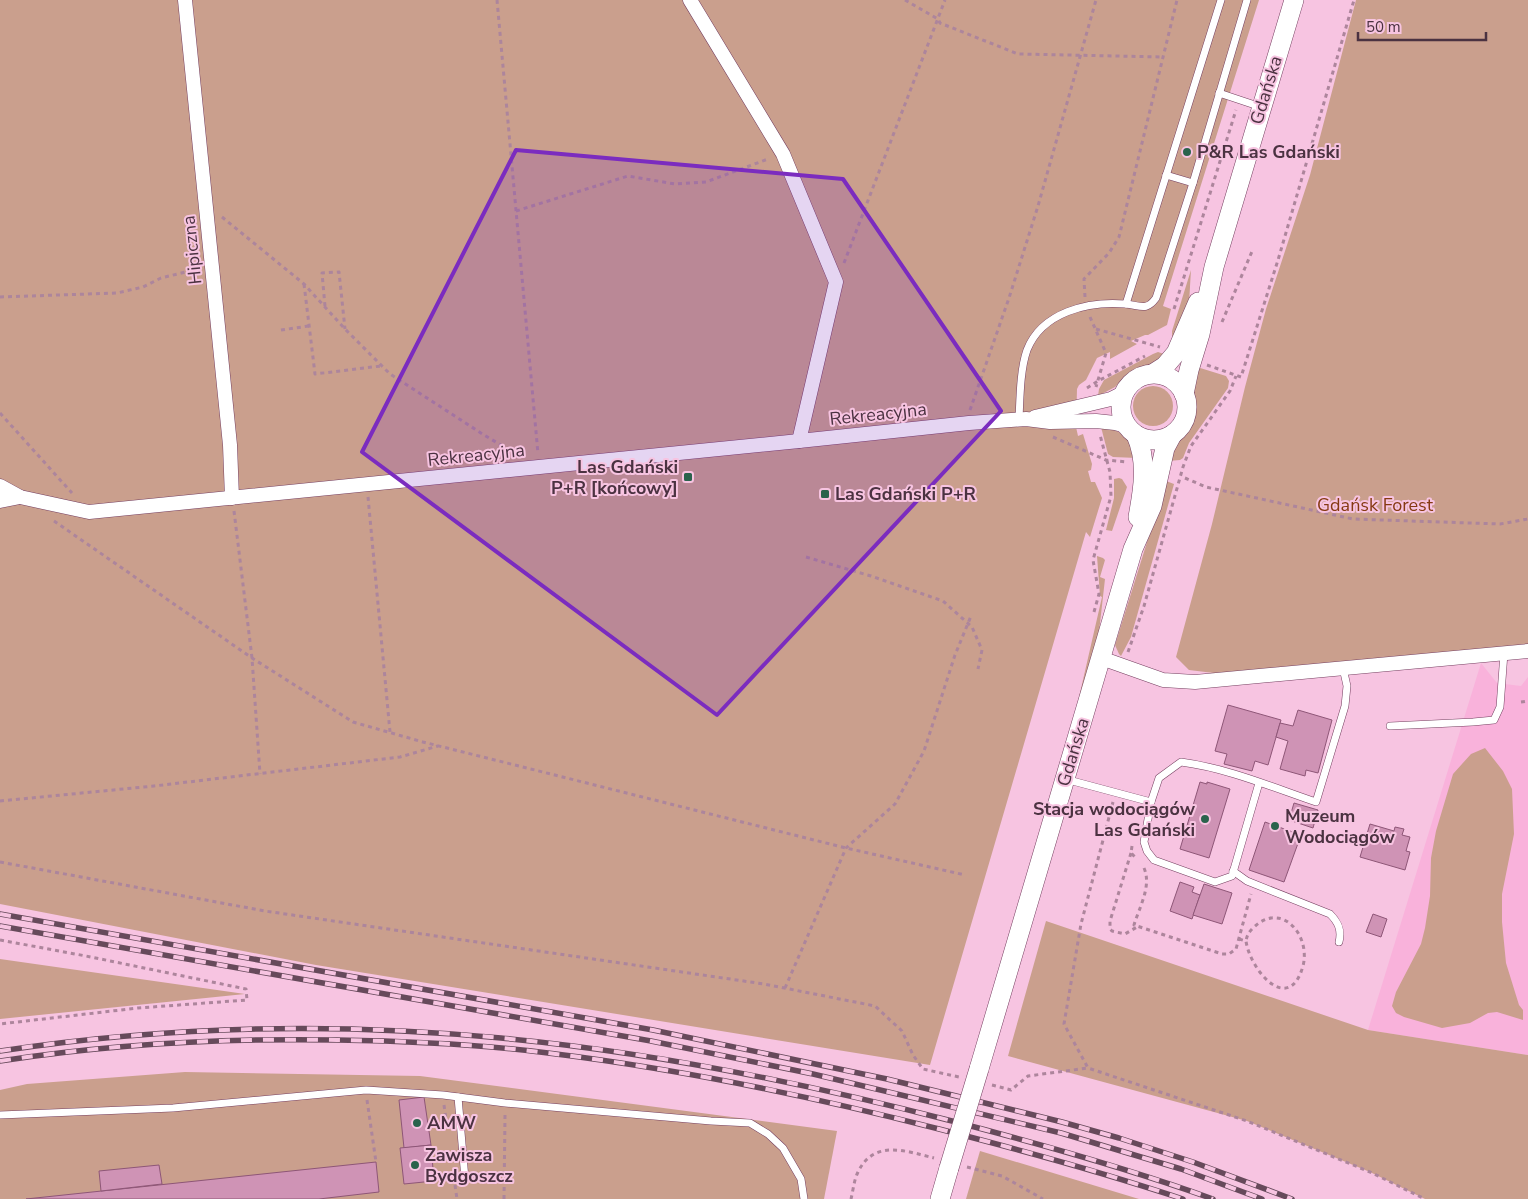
<svg xmlns="http://www.w3.org/2000/svg" width="1528" height="1199" font-family="'Nunito Sans',sans-serif">
<style>
.built{fill:#f9b2db}
.green{fill:#ca9f8d}
.building{fill:#cf93b5;stroke:#8e5677}
.lines{fill:none;stroke-linecap:round;stroke-linejoin:round}
.lane-casing{stroke:#753f60;stroke-width:8}
.street-casing{stroke:#753f60;stroke-width:15}
.secondary-casing{stroke:#753f60;stroke-width:20}
.path{stroke:#ad859c;stroke-width:3;stroke-dasharray:4 4;stroke-linecap:butt}
.lane{stroke:#fff;stroke-width:7}
.street{stroke:#fff;stroke-width:14}
.secondary{stroke:#fff;stroke-width:19}
.rail-casing{stroke:#674a5b;stroke-width:5.5}
.rail{stroke:#f7c4e1;stroke-width:4;stroke-dasharray:11;stroke-linecap:butt}
.secondary-bridge-casing{stroke:#753f60;stroke-width:20;stroke-linecap:butt}
.secondary-bridge{stroke:#fff;stroke-width:19}
.marked{fill:#7b2cbf;fill-opacity:0.2;stroke:#7b2cbf;stroke-width:4;stroke-linejoin:round}
.poi-dot{fill:#2a634c;stroke:#f7c4e1;stroke-width:2}
.labels{text-anchor:middle;dominant-baseline:central;stroke-width:4;stroke-linejoin:round;paint-order:stroke}
.street-label{font-size:18px;fill:#4b3241;stroke:#f7c4e1}
.poi-label{font-size:18px;font-weight:bold;fill:#4b3241;stroke:#f7c4e1;text-anchor:start}
.park-label{font-size:18px;fill:#853911;stroke:#f7c4e1}
</style>
<rect width="100%" height="100%" fill="#f7c4e1"/>
<!-- built -->
<path class="built" d="M1481 663 1497 683 1521 686 1528 677V1055L1368 1030Z"/>
<!-- green -->
<g class="green">
<path d="M0 0H1259L1163 306 1171 309 1167 325 1148 335H1145L1131 341 1137 344 1110 359V352L1097 358 1086 380 1079 385 1077 389 1076 427 1078 436 1083 434 1092 464 1091 470 1088 471 1091 482H1095L1102 498 1090 537 1086 532 930 1065 316 965 0 904Z"/>
<path d="M1356 0H1528V644L1222 674 1189 670 1176 657 1212 524 1245 387 1266 309 1310 175Z"/>
<path d="M1191 270 1189 303 1176 339 1172 336V331Z"/>
<path d="M1158 352 1167 355 1151 365 1141 367 1132 371 1115 387 1098 396 1099 389 1104 380 1153 354Z"/>
<path d="M1197 367 1226 376 1229 381 1228 388 1189 443 1183 458 1180 460 1168 461 1175 443 1189 428 1191 421 1194 405 1192 391Z"/>
<circle cx="1153" cy="406" r="20"/>
<path d="M1101 427C1123 430 1129 438 1137 458L1113 457 1108 454Z"/>
<path d="M1119 478 1122 479 1127 487 1112 531 1106 530 1114 498V479Z"/>
<path d="M1166 481 1174 484 1131 637 1121 656 1119 654 1115 645Z"/>
<path d="M1097 556 1103 558 1105 560 1100 577 1105 579 1099 632 1077 706 1102 597 1100 596Z"/>
<path d="M1485 748 1503 771 1512 789 1514 834 1502 894V922L1506 963 1519 1005 1523 1010V1020L1497 1012 1488 1013 1470 1023 1442 1028 1404 1017 1396 1013 1392 1006 1396 992 1421 944 1425 928 1430 896 1431 858 1436 831 1453 774 1471 754Z"/>
<path d="M1046 921 1368 1030 1528 1055V1199H1425L1370 1172 1247 1121 1008 1056Z"/>
<path d="M0 959 245 994 0 1019Z"/>
<path d="M185 1072 420 1076 837 1131 824 1199H0V1090L27 1084Z"/>
<path d="M980 1151 1139 1199H966Z"/>
</g>
<!-- building -->
<g class="building">
<path d="M1228 705 1281 720 1268 765 1255 761 1252 771 1224 764 1227 754 1215 751Z"/>
<path d="M1298 710 1332 720 1318 773 1306 770 1305 776 1280 769 1288 741 1276 737 1280 723 1293 726Z"/>
<path d="M1200 782 1207 784V782L1230 789 1209 858 1180 849Z"/>
<path d="M1294 803 1318 810 1313 828 1289 820Z"/>
<path d="M1265 822 1301 835 1284 882 1249 870Z"/>
<path d="M1370 824 1394 831 1395 827 1404 829 1402 835 1410 837 1406 851 1410 852 1405 870 1360 857Z"/>
<path d="M1180 882 1194 887 1192 892 1200 895 1192 919 1170 911Z"/>
<path d="M1204 884 1232 893 1222 924 1193 915Z"/>
<path d="M1373 914 1387 919 1381 937 1366 932Z"/>
<path d="M424 1097 431 1145 404 1148 399 1100Z"/>
<path d="M431 1145 434 1181 404 1184 400 1148Z"/>
<path d="M376 1162 379 1192 319 1199H26Z"/>
<path d="M159 1165 162 1184 101 1191 99 1171Z"/>
</g>
<g class="lines">
<!-- lane casing -->
<g class="lane-casing">
<g id="lane">
<path d="M1219 93 1261 107"/>
<path d="M1166 175 1193 183"/>
<path d="M1126 304 1221 0"/>
<path d="M1019 420C1020 398 1020 370 1027 350 1042 312 1088 301 1125 304 1140 305 1146 312 1156 298L1193 183 1247 0"/>
<path d="M1390 726 1473 722 1494 720 1500 707 1504 653"/>
<path d="M1065 779 1151 802"/>
<path d="M1259 783 1232 876 1215 882 1154 860 1147 851 1144 842 1151 802 1159 778 1181 762C1227 768 1272 787 1316 802L1345 706 1347 686 1343 668"/>
<path d="M1233 871 1247 881 1330 914C1338 922 1342 930 1339 942"/>
<path d="M458 1097 465 1179"/>
<path d="M0 1115 173 1108 366 1090 443 1095 505 1103 711 1121 750 1123 768 1134 783 1148 801 1179 804 1199"/>
</g>
</g>
<!-- street casing -->
<g class="street-casing">
<g id="street">
<path d="M185 0 230 445 232 498"/>
<path d="M690 0 783 154 836 282 799 441"/>
<path d="M1035 417 1111 399 1123 393"/>
<path d="M0 486 20 497 89 512 799 441 969 423 1026 419 1050 422 1096 421 1115 423 1126 426"/>
<path d="M0 501 20 497"/>
<path d="M1101 658 1163 680 1195 682 1528 651"/>
</g>
</g>
<!-- secondary casing -->
<g class="secondary-casing">
<g id="secondary">
<path d="M1154 373 1165 366 1176 353 1198 302"/>
<circle cx="1154" cy="407" r="33"/>
<path d="M1184 394 1189 370 1200 334 1214 267 1294 0"/>
<path d="M1136 435C1148 462 1143 490 1138 517"/>
<path d="M979 1069 1133 549 1152 506 1165 448 1172 435"/>
<path d="M940 1199 949 1168"/>
</g>
</g>
<!-- path -->
<g class="path">
<path d="M497 0 538 454"/>
<path d="M905 0 938 19 940 23 1018 54 1162 57"/>
<path d="M516 211 628 176 675 184 706 182 768 159"/>
<path d="M222 217 304 284 345 329 390 374 484 435 516 454"/>
<path d="M844 263 945 0"/>
<path d="M304 284 315 374 381 366"/>
<path d="M0 297 117 293 143 287 161 278 198 269"/>
<path d="M1085 297 1084 279 1109 253 1119 237 1177 0"/>
<path d="M325 306 322 273 339 272 345 329"/>
<path d="M1174 309 1236 110"/>
<path d="M1090 317 1106 353 1096 387"/>
<path d="M1222 322 1253 249"/>
<path d="M1096 329 1160 347"/>
<path d="M281 330 309 326"/>
<path d="M1207 365 1241 377 1278 260 1354 0"/>
<path d="M1087 388 1098 381 1145 356"/>
<path d="M970 410 1009 298 1038 206 1096 0"/>
<path d="M0 413 72 493"/>
<path d="M1053 437 1106 460 1127 462"/>
<path d="M1185 478 1206 487 1353 519 1500 524 1528 519"/>
<path d="M368 497 390 732"/>
<path d="M234 511 252 658 260 774"/>
<path d="M54 521 252 658 353 722 423 742 846 848 965 875"/>
<path d="M806 557 871 576 943 601 972 627 982 650 978 669"/>
<path d="M1094 612 1099 594 1093 560 1111 496 1110 472 1100 435"/>
<path d="M1128 652 1144 606 1183 467 1191 446 1230 391 1236 376"/>
<path d="M1521 702 1528 701"/>
<path d="M0 801 154 786 400 757 438 746"/>
<path d="M1113 802 1081 924 1064 1024 1088 1068 1247 1121 1370 1172 1425 1199"/>
<path d="M1132 846 1131 853 1137 859"/>
<path d="M1131 853 1110 921V929L1112 931 1125 934 1137 927"/>
<path d="M0 862 265 911 764 984 875 1006 902 1031 913 1055 923 1069 959 1077"/>
<path d="M1144 868C1152 886 1139 908 1134 925L1222 954H1229L1236 949 1251 894"/>
<path d="M1239 939 1246 941C1250 970 1289 1016 1303 966 1311 935 1281 900 1253 928 1249 932 1247 935 1246 941"/>
<path d="M0 940 86 956 246 989 247 1000 138 1008 0 1024"/>
<path d="M785 988 846 848 895 804 924 751 955 655 971 616"/>
<path d="M992 1085 1011 1090 1028 1076 1088 1068"/>
<path d="M367 1100 376 1162"/>
<path d="M444 1105 447 1126"/>
<path d="M967 1167 1002 1176 1043 1199"/>
<path d="M455 1185 457 1199"/>
<path d="M504 1199 505 1115"/>
<path d="M851 1199C853 1191 854 1180 858 1172 874 1139 906 1151 934 1158"/>
</g>
<!-- lane -->
<use href="#lane" class="lane"/>
<!-- street -->
<use href="#street" class="street"/>
<!-- secondary -->
<use href="#secondary" class="secondary"/>
<!-- rail casing -->
<g class="rail-casing">
<g id="rail">
<path d="M0 914 653 1030 887 1079 1062 1122 1119 1138 1193 1162 1292 1199"/>
<path d="M0 926 651 1041 813 1074 1061 1133 1181 1169 1262 1199"/>
<path d="M0 1051C166 1026 334 1022 501 1038 653 1052 804 1083 952 1121 1040 1144 1127 1168 1213 1199"/>
<path d="M0 1061C111 1044 224 1038 337 1040 407 1041 478 1044 548 1053 680 1069 810 1096 939 1129 1021 1150 1102 1172 1183 1199"/>
</g>
</g>
<!-- rail -->
<use href="#rail" class="rail"/>
<!-- secondary-bridge casing -->
<g class="secondary-bridge-casing">
<path id="secondary-bridge" d="M949 1168 979 1069"/>
</g>
<!-- secondary-bridge -->
<use href="#secondary-bridge" class="secondary-bridge"/>
</g>
<!-- marked area -->
<path class="marked" d="M516 150 843 179 1001 411 717 715 362 452Z"/>
<!-- markers -->
<g class="poi-dot">
<circle cx="1187" cy="152" r="5"/>
<rect x="683" y="472" width="10" height="10" rx="2.5"/>
<rect x="820" y="489" width="10" height="10" rx="2.5"/>
<circle cx="1205" cy="819" r="5"/>
<circle cx="1275" cy="826" r="5"/>
<circle cx="417" cy="1123" r="5"/>
<circle cx="415" cy="1165" r="5"/>
</g>
<g class="labels">
<!-- street labels -->
<g class="street-label">
<text transform="translate(1266 90) rotate(-73)">Gdańska</text>
<text transform="translate(192 250) rotate(-96)">Hipiczna</text>
<text transform="translate(878 414) rotate(-6)">Rekreacyjna</text>
<text transform="translate(476 455) rotate(-6)">Rekreacyjna</text>
<text transform="translate(1073 752) rotate(-73)">Gdańska</text>
</g>
<!-- poi labels -->
<g class="poi-label">
<text x="1197" y="152">P&amp;R Las Gdański</text>
<text x="678" y="467" text-anchor="end">Las Gdański<tspan x="678" dy="21">P+R [końcowy]</tspan></text>
<text x="835" y="494">Las Gdański P+R</text>
<text x="1195" y="809" text-anchor="end">Stacja wodociągów<tspan x="1195" dy="21">Las Gdański</tspan></text>
<text x="1285" y="816">Muzeum<tspan x="1285" dy="21">Wodociągów</tspan></text>
<text x="427" y="1123">AMW</text>
<text x="425" y="1155">Zawisza<tspan x="425" dy="21">Bydgoszcz</tspan></text>
</g>
<!-- park labels -->
<g class="park-label">
<text x="1375" y="505">Gdańsk Forest</text>
</g>
</g>
<!-- scale -->
<path d="M1358 32v8h128v-8" fill="none" stroke="#4b3241" stroke-width="2.5"/>
<text x="1366" y="32" font-size="15" fill="#4b3241" stroke="#f7c4e1" stroke-width="4" paint-order="stroke">50 m</text>
</svg>
